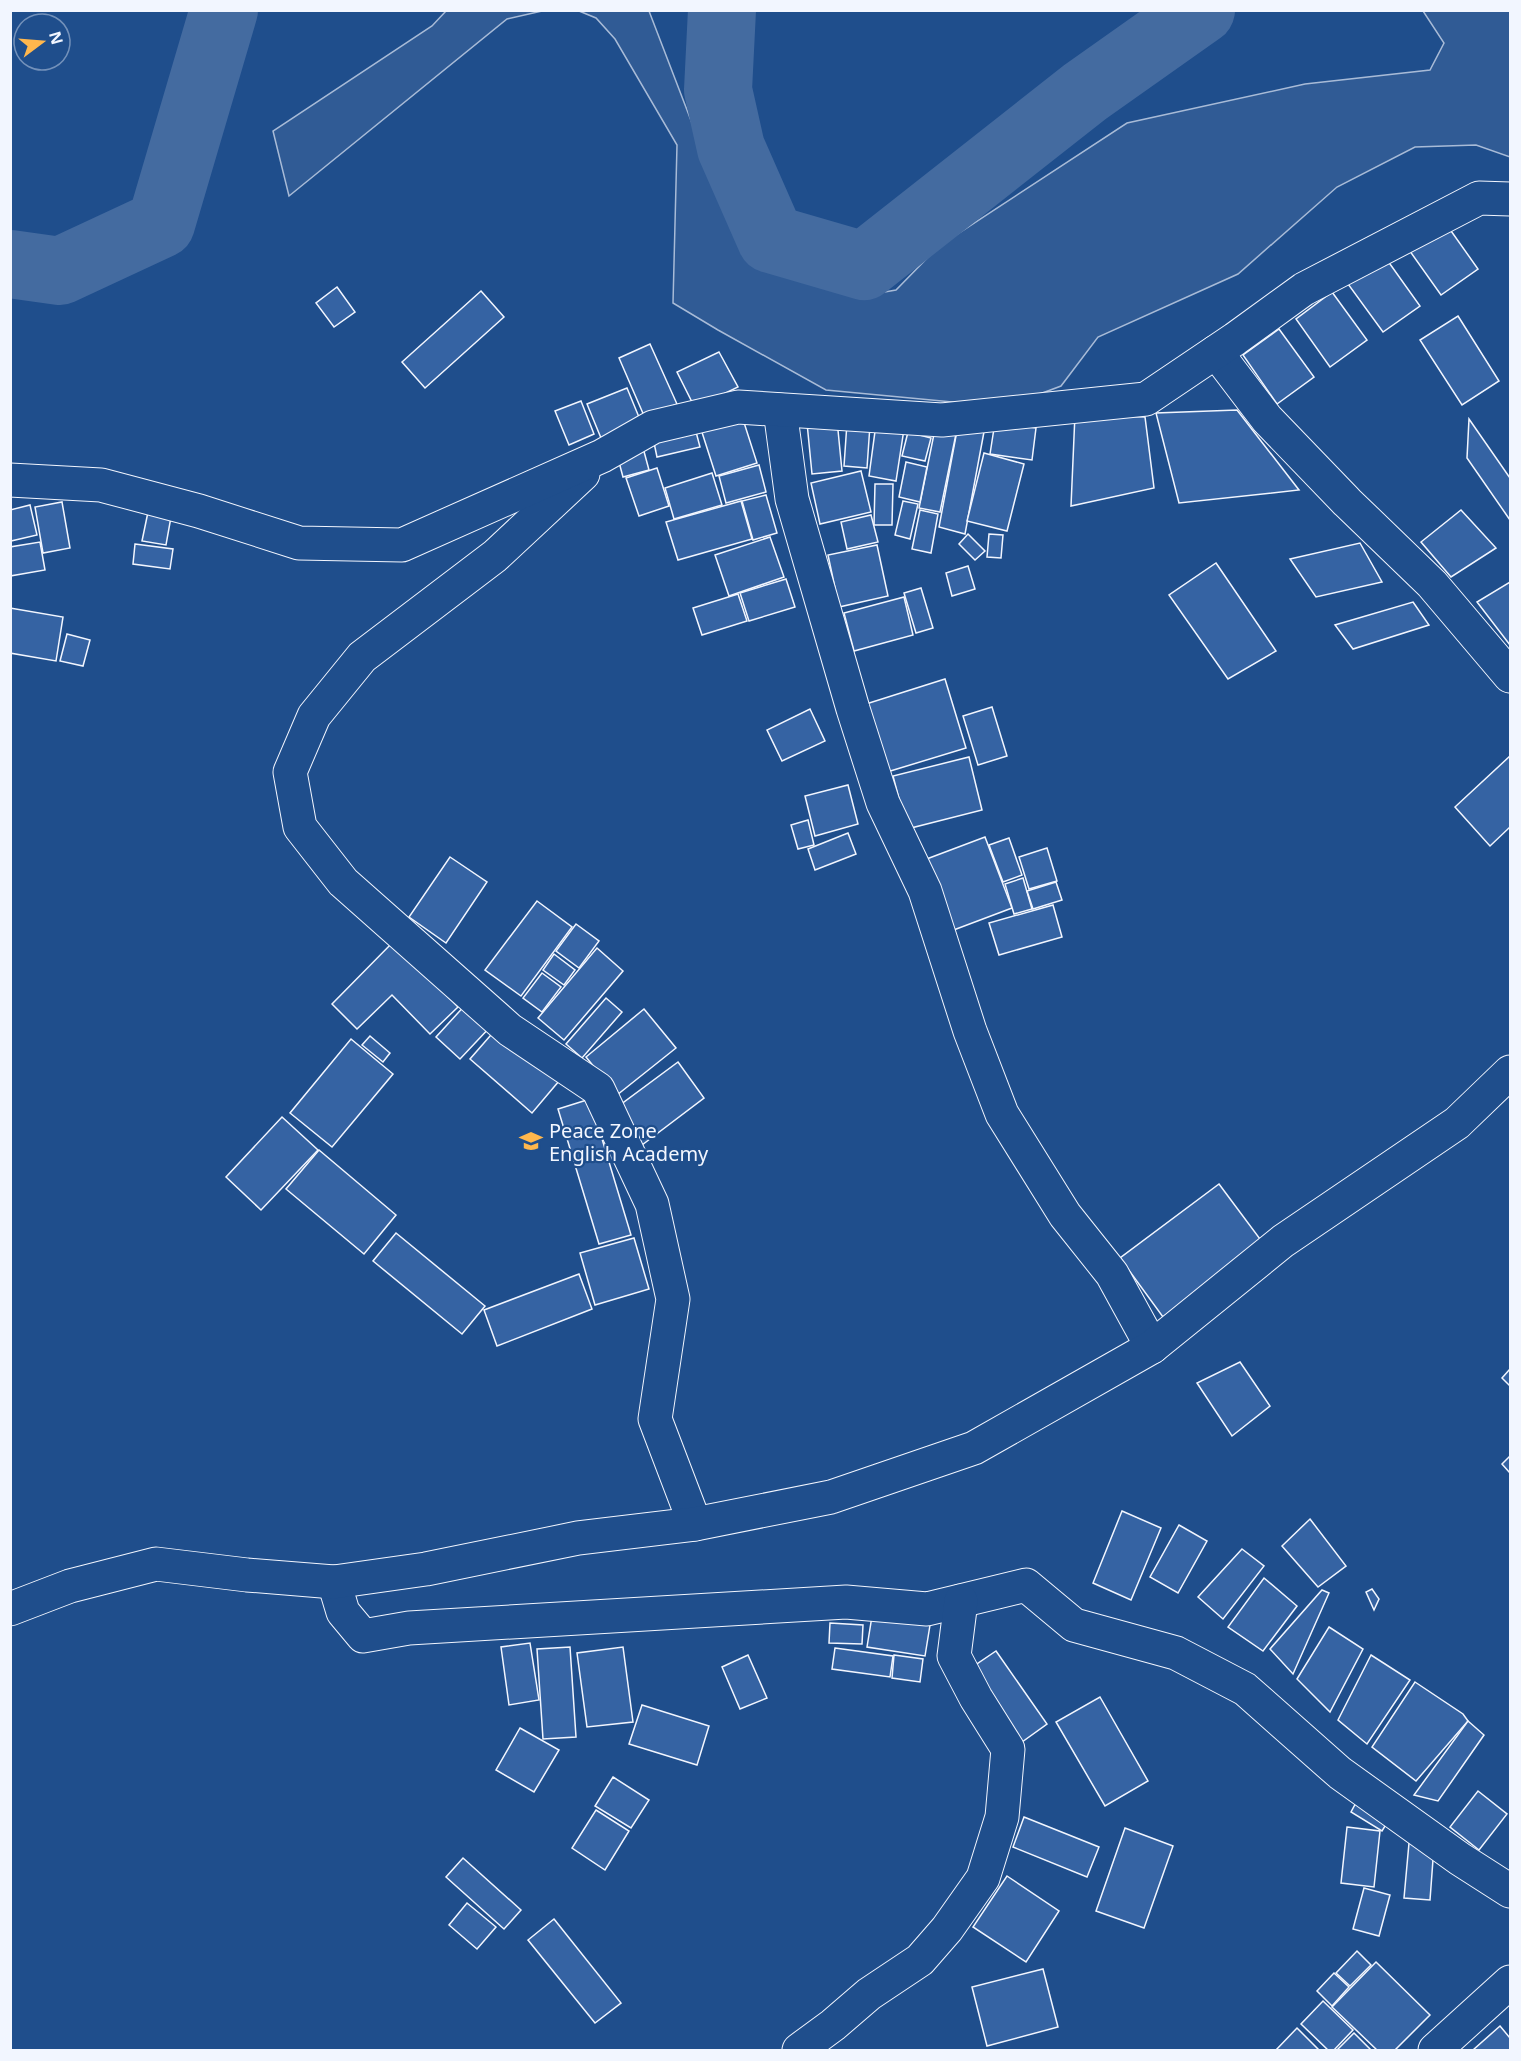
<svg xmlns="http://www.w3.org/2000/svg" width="1521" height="2061" font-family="'Noto Sans',sans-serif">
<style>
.green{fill:#305b95;stroke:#a8bbd7;stroke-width:1.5}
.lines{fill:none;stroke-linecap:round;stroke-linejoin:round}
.river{stroke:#446ba0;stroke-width:68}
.building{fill:#3563a3;stroke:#f2f6ff;stroke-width:1.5}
.minor-casing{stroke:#f2f6ff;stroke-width:35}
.minor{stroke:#1f4e8c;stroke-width:33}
.labels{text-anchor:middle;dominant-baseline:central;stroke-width:4.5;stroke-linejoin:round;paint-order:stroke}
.poi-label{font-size:20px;fill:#f2f6ff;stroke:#1f4e8c;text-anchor:start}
</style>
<rect width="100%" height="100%" fill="#1f4e8c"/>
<!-- green -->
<g class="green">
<path d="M446 11H542L507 19 289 196 273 131 432 26Z"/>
<path d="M579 11H649L730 222 779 263 867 295 896 290 939 246 1127 123 1305 84 1430 70 1444 43 1423 11H1510V157L1476 145 1415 147 1337 187 1238 274 1098 337 1061 386 1005 407 826 390 718 330 673 303 677 145 615 39 596 18Z"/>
</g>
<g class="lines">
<!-- river -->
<g class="river">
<path d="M722 10 718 90 731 148 771 239 864 266 1085 92 1201 10"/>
<path d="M10 264 60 271 161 224 224 10"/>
</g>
</g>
<!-- building -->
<g class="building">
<path d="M1444 221 1478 269 1441 295 1407 247Z"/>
<path d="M1385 257 1420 306 1383 332 1348 284Z"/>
<path d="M337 287 355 312 334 327 316 303Z"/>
<path d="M481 291 504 317 425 388 402 362Z"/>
<path d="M1332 292 1367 340 1330 367 1296 319Z"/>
<path d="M1458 316 1499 381 1462 405 1420 340Z"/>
<path d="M1279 329 1314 377 1277 404 1243 355Z"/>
<path d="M650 344 677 404 645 418 619 358Z"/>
<path d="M719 352 738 387 695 408 677 372Z"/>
<path d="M627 388 641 422 601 438 587 404Z"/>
<path d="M581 401 594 434 569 445 555 411Z"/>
<path d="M740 410 757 463 716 476 699 423Z"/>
<path d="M1237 410 1299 490 1179 503 1156 413Z"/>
<path d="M1075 414 1145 417 1154 488 1071 506Z"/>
<path d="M1469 419 1510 478V520L1467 458Z"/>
<path d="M837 420 842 471 812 474 807 423Z"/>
<path d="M986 421 965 534 939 527 958 425Z"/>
<path d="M995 422 1036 428 1032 460 990 454Z"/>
<path d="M847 423 870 425 867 468 844 466Z"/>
<path d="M876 424 904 429 896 481 869 476Z"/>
<path d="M695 428 700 447 657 457 653 438Z"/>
<path d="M935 429 956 434 940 512 919 508Z"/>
<path d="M908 432 931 438 925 461 902 456Z"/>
<path d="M642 444 649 470 623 477 616 451Z"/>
<path d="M984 453 1024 464 1007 531 967 521Z"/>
<path d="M906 462 927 467 920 502 899 497Z"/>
<path d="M759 465 766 492 726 503 719 476Z"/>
<path d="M657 468 669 506 639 516 626 478Z"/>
<path d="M861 471 871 512 820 524 811 483Z"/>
<path d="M712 473 722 505 674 519 665 488Z"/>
<path d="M875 484H893L892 525H874Z"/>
<path d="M766 495 777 533 753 540 742 501Z"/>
<path d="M741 501 752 539 678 560 666 522Z"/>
<path d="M903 501 918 504 910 539 895 535Z"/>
<path d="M62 502 70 548 43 553 35 507Z"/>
<path d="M30 505 37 535 11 541 10 510Z"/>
<path d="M920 510 938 514 931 553 912 549Z"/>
<path d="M1461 510 1496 548 1451 577 1421 542Z"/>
<path d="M148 512 171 517 166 545 142 541Z"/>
<path d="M871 515 878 542 847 549 841 522Z"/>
<path d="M968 534 985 551 975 560 959 544Z"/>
<path d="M989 534 1003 535 1001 558 987 557Z"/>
<path d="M770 537 784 577 729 596 715 555Z"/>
<path d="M40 542 45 570 10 576V547Z"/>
<path d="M1360 543 1382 582 1316 597 1290 559Z"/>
<path d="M135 544 173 549 170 569 133 564Z"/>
<path d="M877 545 888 596 839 607 828 555Z"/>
<path d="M1216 563 1276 651 1228 679 1169 595Z"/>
<path d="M968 566 975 589 952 596 946 573Z"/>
<path d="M786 579 795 607 749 621 740 593Z"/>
<path d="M1510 582V645L1477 602Z"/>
<path d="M921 588 933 628 916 633 904 593Z"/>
<path d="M738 594 747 621 702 635 693 608Z"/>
<path d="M904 597 913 635 854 651 844 613Z"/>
<path d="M1413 602 1429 625 1353 649 1335 625Z"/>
<path d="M10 608 63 617 56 661 10 653Z"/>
<path d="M67 634 90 640 83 666 60 661Z"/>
<path d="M945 679 966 748 887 772 866 704Z"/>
<path d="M992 707 1007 756 978 765 963 716Z"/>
<path d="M810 709 825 741 782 761 767 730Z"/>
<path d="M1510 756V827L1490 846 1455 807Z"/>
<path d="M969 757 982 810 907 829 893 776Z"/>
<path d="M848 785 858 824 815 836 805 796Z"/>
<path d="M808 820 814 845 798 849 791 825Z"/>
<path d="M848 833 856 854 815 870 808 849Z"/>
<path d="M985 837 1012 908 951 931 924 860Z"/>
<path d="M1009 838 1022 875 1003 882 989 845Z"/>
<path d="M1047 848 1057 881 1029 889 1019 857Z"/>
<path d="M450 857 487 882 446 943 409 917Z"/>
<path d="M1023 878 1032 909 1014 914 1005 884Z"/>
<path d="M1056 882 1062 900 1033 909 1027 891Z"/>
<path d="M537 901 572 927 521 996 485 970Z"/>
<path d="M1053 905 1062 937 999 955 989 923Z"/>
<path d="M576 924 599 941 579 968 556 951Z"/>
<path d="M394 941 458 1007 430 1034 392 995 357 1029 332 1004Z"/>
<path d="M597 948 623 971 564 1040 538 1018Z"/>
<path d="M554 954 575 970 564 985 543 970Z"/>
<path d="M542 973 561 987 542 1012 523 998Z"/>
<path d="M606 998 622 1012 582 1058 566 1044Z"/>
<path d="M468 1002 492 1025 460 1059 436 1037Z"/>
<path d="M644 1009 676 1048 617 1095 586 1057Z"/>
<path d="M497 1028 559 1081 532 1113 470 1059Z"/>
<path d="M370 1036 390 1053 383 1062 362 1045Z"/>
<path d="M351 1039 393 1074 332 1147 290 1113Z"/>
<path d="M678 1062 704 1098 642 1145 616 1108Z"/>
<path d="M590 1099 631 1235 599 1244 558 1109Z"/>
<path d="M282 1117 318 1150 261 1210 226 1177Z"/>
<path d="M319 1150 396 1215 364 1254 286 1189Z"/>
<path d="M1219 1184 1263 1243 1163 1317 1120 1258Z"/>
<path d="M396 1233 485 1306 462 1334 373 1261Z"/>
<path d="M634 1238 649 1289 595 1305 580 1253Z"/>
<path d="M579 1274 592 1309 497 1346 484 1310Z"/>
<path d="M1240 1362 1270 1406 1232 1436 1197 1383Z"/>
<path d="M1510 1369V1386L1502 1378Z"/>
<path d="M1510 1456V1473L1502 1464Z"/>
<path d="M1122 1511 1161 1528 1131 1600 1093 1583Z"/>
<path d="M1310 1519 1346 1566 1318 1587 1282 1546Z"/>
<path d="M1179 1525 1207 1541 1178 1593 1150 1577Z"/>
<path d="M1242 1549 1264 1566 1223 1619 1198 1597Z"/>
<path d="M1264 1578 1297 1606 1263 1651 1228 1627Z"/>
<path d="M1372 1589 1379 1599 1374 1610 1366 1592Z"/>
<path d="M1322 1590 1329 1593 1293 1674 1270 1649Z"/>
<path d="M873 1610 931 1619 925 1656 867 1647Z"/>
<path d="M830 1623 863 1625 862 1644 829 1643Z"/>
<path d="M1329 1627 1363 1649 1330 1712 1297 1679Z"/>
<path d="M530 1643 539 1700 509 1705 501 1647Z"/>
<path d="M570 1647 576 1737 543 1739 537 1649Z"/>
<path d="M623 1647 633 1722 587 1727 577 1653Z"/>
<path d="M835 1648 893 1656 890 1677 832 1669Z"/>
<path d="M996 1651 1047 1724 1022 1742 971 1668Z"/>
<path d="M748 1655 767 1698 740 1709 722 1667Z"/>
<path d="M894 1655 923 1659 920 1682 892 1678Z"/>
<path d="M1371 1655 1410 1680 1367 1744 1338 1720Z"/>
<path d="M1415 1682 1463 1714 1468 1721 1416 1781 1372 1747Z"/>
<path d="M1100 1697 1148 1781 1105 1806 1056 1722Z"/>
<path d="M642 1705 709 1726 697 1765 629 1744Z"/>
<path d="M1468 1721 1484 1735 1438 1801 1414 1795Z"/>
<path d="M520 1728 559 1750 534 1792 496 1770Z"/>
<path d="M613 1777 649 1800 631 1828 595 1806Z"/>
<path d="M1478 1791 1507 1814 1479 1850 1450 1827Z"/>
<path d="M1358 1799 1390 1818 1382 1831 1351 1812Z"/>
<path d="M596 1810 629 1831 605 1870 572 1848Z"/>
<path d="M1024 1817 1099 1847 1087 1877 1013 1847Z"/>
<path d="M1347 1827 1380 1831 1374 1887 1341 1883Z"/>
<path d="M1125 1828 1173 1846 1144 1928 1096 1911Z"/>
<path d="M1409 1843 1434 1846 1430 1900 1404 1898Z"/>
<path d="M463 1858 521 1910 504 1929 446 1877Z"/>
<path d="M1007 1876 1059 1911 1026 1962 973 1927Z"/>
<path d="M1364 1888 1390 1895 1379 1936 1353 1929Z"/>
<path d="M467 1903 496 1927 477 1949 449 1925Z"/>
<path d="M554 1919 621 2003 595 2023 528 1940Z"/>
<path d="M1357 1951 1371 1965 1350 1986 1336 1973Z"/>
<path d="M1376 1962 1430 2015 1395 2050H1377L1332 2007Z"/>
<path d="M1043 1969 1058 2027 987 2046 972 1987Z"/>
<path d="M1334 1973 1349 1987 1332 2006 1317 1991Z"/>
<path d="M1323 2001 1353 2030 1334 2050H1328L1301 2024Z"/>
<path d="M1500 2026 1510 2038V2050H1473Z"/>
<path d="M1297 2028 1319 2050H1276Z"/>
<path d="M1354 2033 1371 2050H1337Z"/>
</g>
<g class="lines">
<!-- minor casing -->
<g class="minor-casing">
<g id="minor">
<path d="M1216 352 1267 419 1347 502 1432 584 1510 676"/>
<path d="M780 410 792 499 853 709 883 803 925 891 970 1031 1002 1114 1065 1215 1112 1274 1152 1347"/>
<path d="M583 474 495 556 362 657 314 716 290 772 300 827 343 882 510 1030 598 1089 652 1204 673 1299 655 1419 695 1524"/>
<path d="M10 480 101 485 199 511 299 543 402 545 602 456 653 427 738 407 942 420 1146 399 1235 339 1304 289 1479 198 1510 199"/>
<path d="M334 1582 343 1612 363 1636 409 1628 846 1602 927 1609 1026 1585 1074 1625 1176 1653 1245 1689 1340 1773 1460 1859 1510 1891"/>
<path d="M10 1609 70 1586 156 1564 247 1575 334 1582 426 1569 578 1538 695 1524 831 1497 974 1448 1152 1347 1283 1241 1457 1123 1510 1072"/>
<path d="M799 2050 833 2025 869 1994 920 1960 947 1929 983 1878 1002 1817 1008 1749 976 1698 954 1656 961 1601"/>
<path d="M1435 2050 1510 1982"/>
</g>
</g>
<!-- minor -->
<use href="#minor" class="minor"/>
</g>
<!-- icons -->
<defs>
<g id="school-bare" transform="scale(1.8)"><path d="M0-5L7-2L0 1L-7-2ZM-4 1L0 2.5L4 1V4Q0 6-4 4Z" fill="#ffb74d" stroke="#1f4e8c" stroke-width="2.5" paint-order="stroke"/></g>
</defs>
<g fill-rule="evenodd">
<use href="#school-bare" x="531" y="1141"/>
</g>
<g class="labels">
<!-- poi labels -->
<g class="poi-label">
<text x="549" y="1130">Peace Zone<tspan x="549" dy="23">English Academy</tspan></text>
</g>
</g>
<!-- border -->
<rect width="1521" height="2061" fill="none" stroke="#f2f6ff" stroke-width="24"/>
<!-- north arrow -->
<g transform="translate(42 42) rotate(74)"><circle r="28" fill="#1f4e8c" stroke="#7391ba" stroke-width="1.5"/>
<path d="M0-4.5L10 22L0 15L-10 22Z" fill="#ffb74d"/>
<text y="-9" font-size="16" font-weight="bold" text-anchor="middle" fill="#f2f6ff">N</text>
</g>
</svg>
